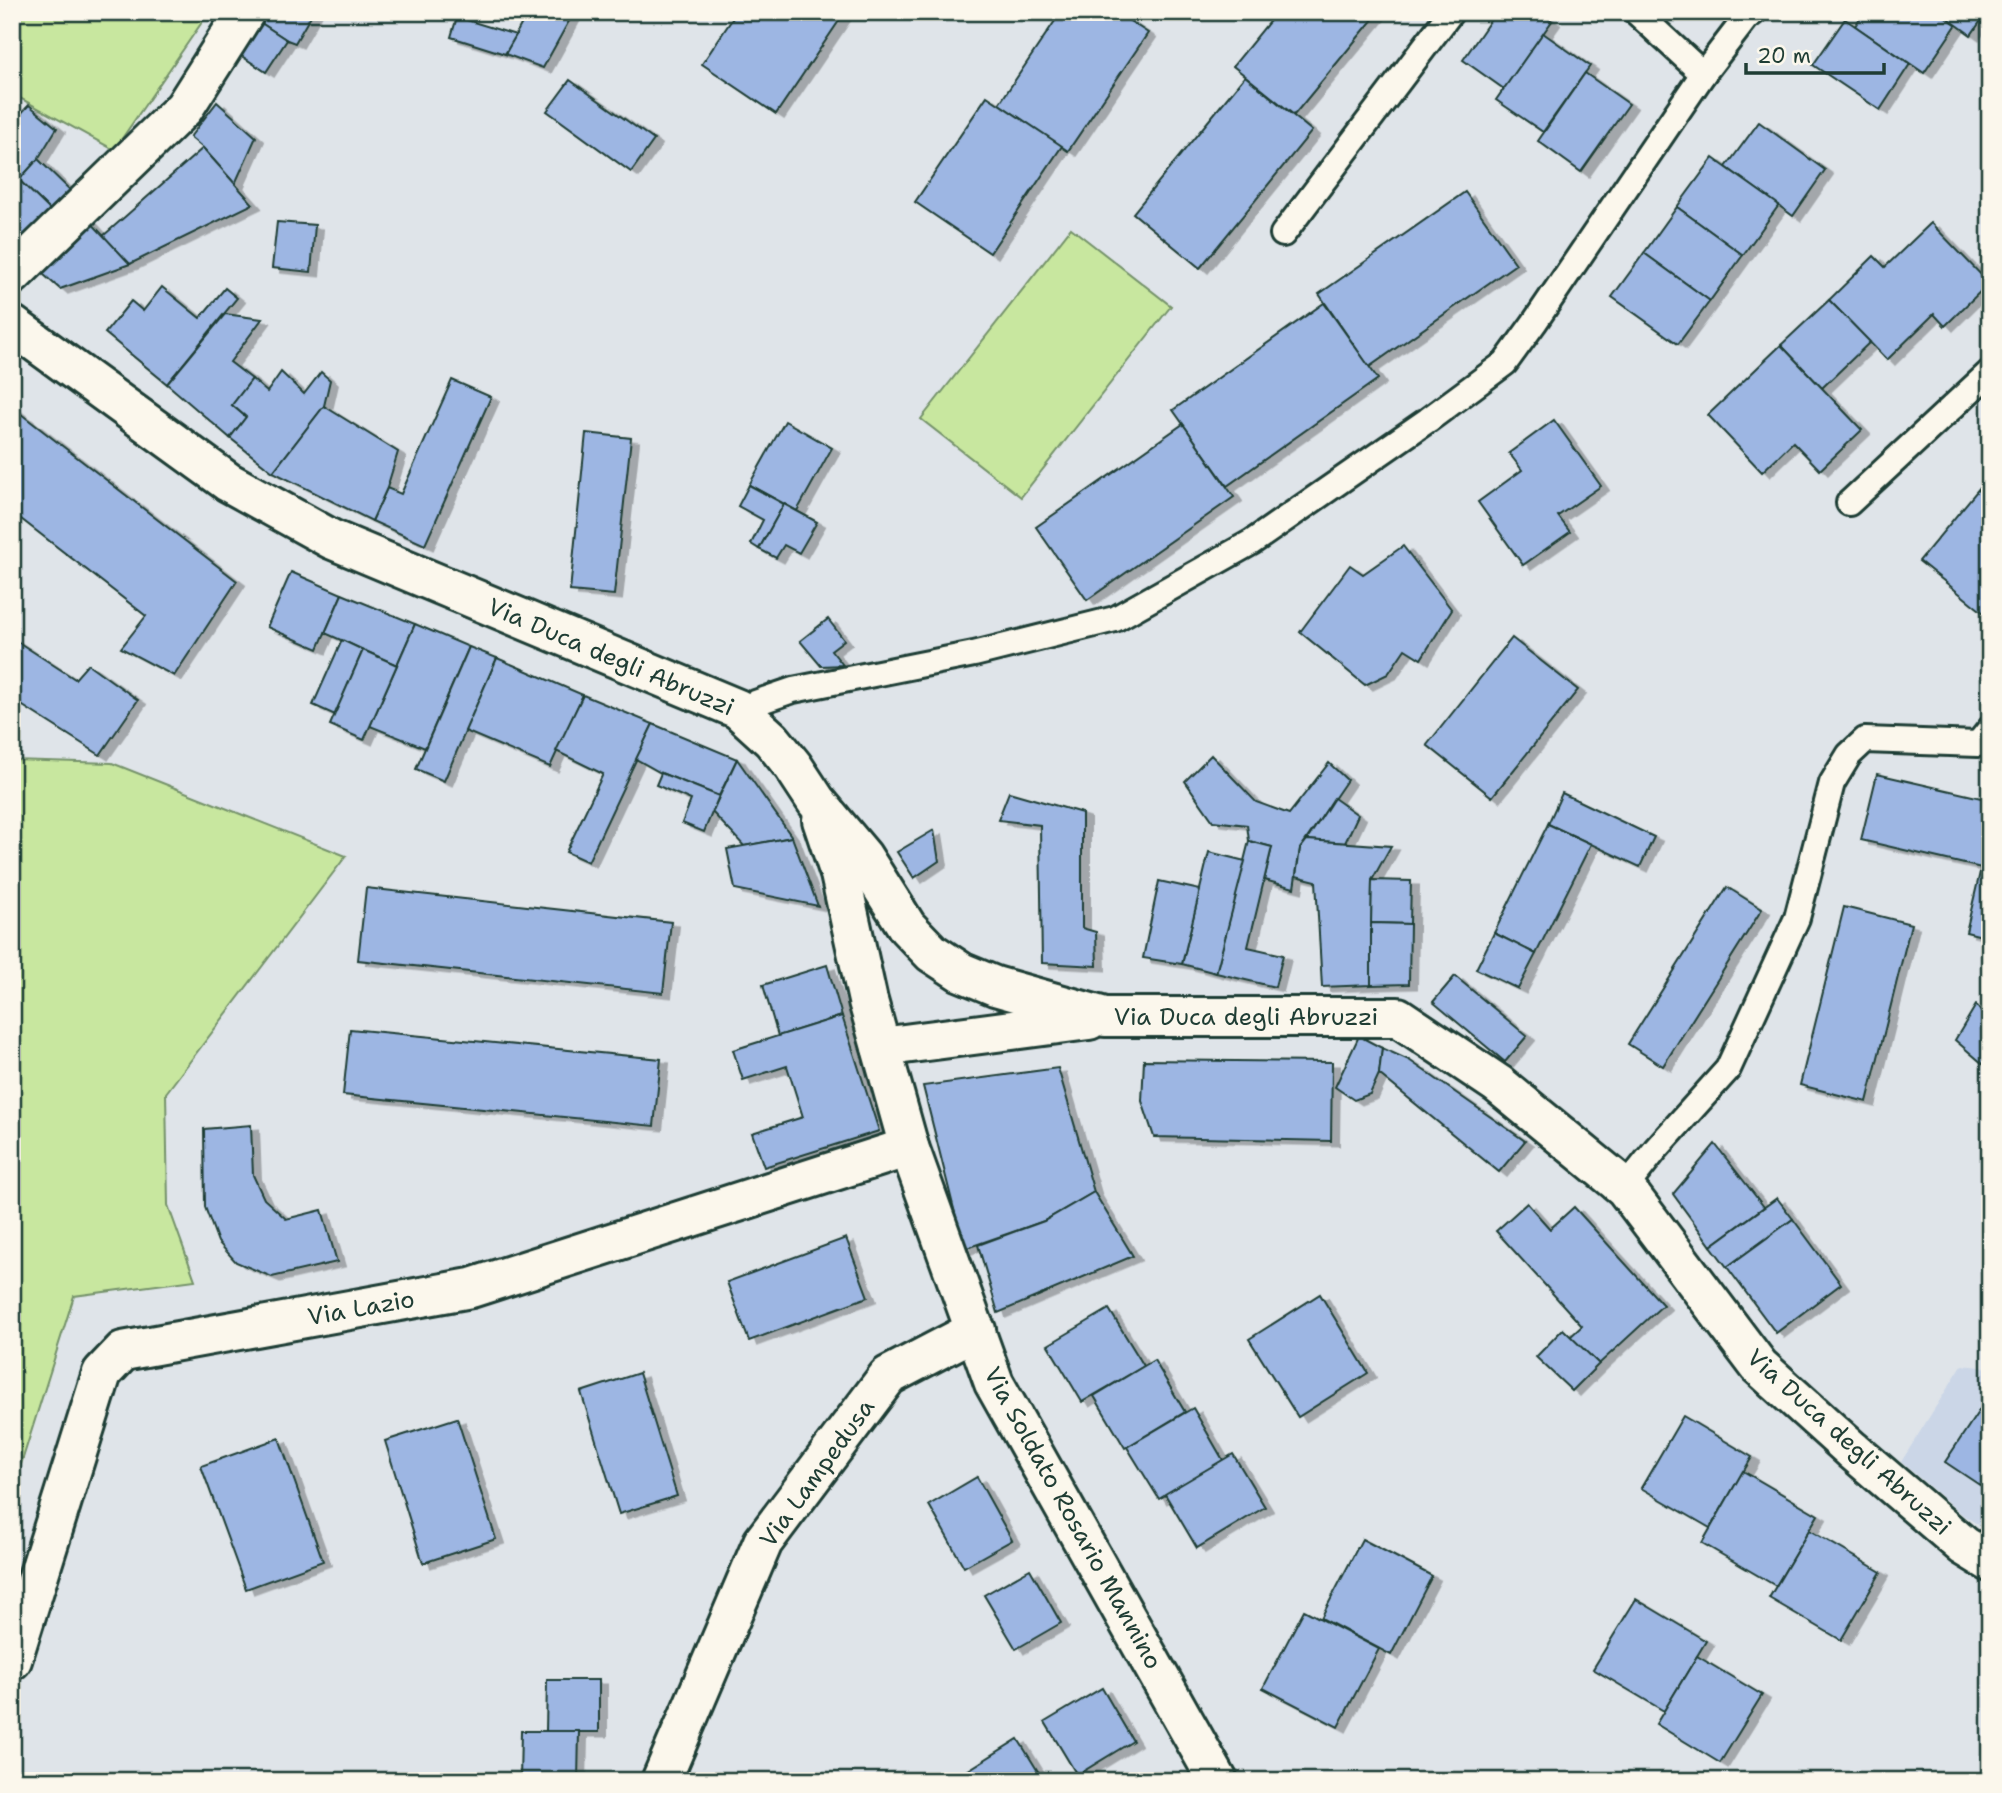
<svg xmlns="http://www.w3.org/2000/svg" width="2002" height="1793" font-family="'Shantell Sans',sans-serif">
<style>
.built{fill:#cbd6e7}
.green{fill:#c8e79f;stroke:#74926a;stroke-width:2}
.building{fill:#9db6e3;stroke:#1f3d34;stroke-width:2;filter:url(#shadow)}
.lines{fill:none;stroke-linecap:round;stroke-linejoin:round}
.service-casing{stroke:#1f3d34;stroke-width:30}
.minor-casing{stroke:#1f3d34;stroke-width:44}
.secondary-casing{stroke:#1f3d34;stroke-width:44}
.service{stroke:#fbf7ec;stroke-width:24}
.minor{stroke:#fbf7ec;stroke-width:38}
.secondary{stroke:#fbf7ec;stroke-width:38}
.labels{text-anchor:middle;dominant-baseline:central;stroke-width:7;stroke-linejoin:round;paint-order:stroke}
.street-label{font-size:24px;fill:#1f3d34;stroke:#fbf7ec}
</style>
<defs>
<filter id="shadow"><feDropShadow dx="8" dy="4.5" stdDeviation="0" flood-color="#0004"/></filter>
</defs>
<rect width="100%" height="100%" fill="#dfe4e9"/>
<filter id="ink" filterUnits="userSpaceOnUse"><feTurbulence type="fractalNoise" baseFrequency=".0143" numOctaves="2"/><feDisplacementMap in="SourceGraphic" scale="14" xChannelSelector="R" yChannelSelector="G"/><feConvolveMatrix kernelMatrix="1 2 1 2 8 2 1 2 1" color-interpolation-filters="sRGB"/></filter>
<g filter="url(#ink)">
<!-- built -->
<path class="built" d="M1962 1365 1990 1368V1532L1963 1515 1901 1462Z"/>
<!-- green -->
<g class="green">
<path d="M12 12H209L114 150 20 98 12 100Z"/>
<path d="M1071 228 1171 306 1021 497 921 419Z"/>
<path d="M12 760 112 763 346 856 166 1093 168 1205 195 1280 74 1296 12 1493Z"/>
</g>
<!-- building -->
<g class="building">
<path d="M259 12H313L295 43 287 40 255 19Z"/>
<path d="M503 12H528L523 21Z"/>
<path d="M528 12H574L543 68 505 54Z"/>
<path d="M737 12H845L776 114 702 64Z"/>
<path d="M1061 12H1116L1148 33 1068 151 999 104Z"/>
<path d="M1277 12H1379L1294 115 1233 66Z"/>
<path d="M1496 12H1540L1552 21 1504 89 1463 60Z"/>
<path d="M1864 12H1939L1957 24 1924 73 1855 26Z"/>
<path d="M1939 12H1987L1971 35Z"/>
<path d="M457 17 516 35 505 54 451 37Z"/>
<path d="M255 19 287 40 266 72 234 51Z"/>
<path d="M1845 19 1910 64 1880 110 1813 65Z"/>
<path d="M1543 33 1590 66 1543 132 1496 100Z"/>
<path d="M1585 73 1629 104 1581 172 1538 141Z"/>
<path d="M1245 76 1312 131 1200 268 1133 213Z"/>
<path d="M570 80 654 140 631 172 547 111Z"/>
<path d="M987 96 1062 146 990 253 915 202Z"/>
<path d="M217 102 256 137 235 184 203 148 190 137Z"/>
<path d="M29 105 57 128 38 159 12 188V123Z"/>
<path d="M1759 122 1825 170 1793 216 1726 167Z"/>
<path d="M203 148 253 204 130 264 103 236Z"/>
<path d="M1713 158 1779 205 1743 255 1677 207Z"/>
<path d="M38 159 70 190 50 210 19 180Z"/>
<path d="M19 180 50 210 12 249V188Z"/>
<path d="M1465 192 1516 264 1369 367 1319 294Z"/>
<path d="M1677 207 1743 255 1710 301 1644 253Z"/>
<path d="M87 218 130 264 60 289 35 267Z"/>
<path d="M277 222 315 225 311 272 272 268Z"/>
<path d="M1931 223 1989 283 1945 326 1934 314 1887 360 1829 300 1874 256 1885 267Z"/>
<path d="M1644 253 1710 301 1678 344 1612 297Z"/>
<path d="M162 287 200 318 225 288 237 298 167 384 105 333 131 301 143 311Z"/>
<path d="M1829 300 1870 342 1822 388 1781 345Z"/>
<path d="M1324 303 1378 379 1227 486 1173 410Z"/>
<path d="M225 314 262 319 230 362 252 379 232 405 246 417 230 438 167 384Z"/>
<path d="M1781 345 1862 430 1820 470 1793 442 1762 472 1708 415Z"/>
<path d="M281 372 304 394 321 372 330 380 324 406 273 472 230 438 246 417 232 405 252 379 267 392Z"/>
<path d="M452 380 491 397 425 545 372 521 387 488 401 494Z"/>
<path d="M324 406 398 452 387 488 372 521 273 472Z"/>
<path d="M12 407 237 581 174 676 121 648 146 616 12 512Z"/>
<path d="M1554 420 1601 486 1558 516 1570 532 1523 565 1478 502 1522 470 1509 453Z"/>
<path d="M785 421 832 448 797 511 749 485Z"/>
<path d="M1183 424 1234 497 1087 600 1036 527Z"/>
<path d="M586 433 631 438 614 595 570 591Z"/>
<path d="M1990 475V618L1919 561Z"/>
<path d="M749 485 784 504 759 549 751 544 763 520 738 506Z"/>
<path d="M784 504 817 522 799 553 784 545 776 558 759 549Z"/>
<path d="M1403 546 1452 610 1421 659 1405 649 1388 674 1365 685 1300 632 1350 565 1363 574Z"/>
<path d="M291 572 342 594 318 649 267 627Z"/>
<path d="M342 594 415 624 397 665 325 633Z"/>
<path d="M828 619 844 640 831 650 843 665 821 666 800 641Z"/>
<path d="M415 624 469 647 425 748 370 726Z"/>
<path d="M12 638 75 679 88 664 138 700 100 755 12 699Z"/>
<path d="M1512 638 1578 690 1492 797 1427 745Z"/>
<path d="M342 640 363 650 335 715 313 705Z"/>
<path d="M469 647 497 658 444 781 416 769Z"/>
<path d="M363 650 397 665 364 740 330 725Z"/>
<path d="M497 658 583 695 550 767 465 731Z"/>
<path d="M583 695 653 724 588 862 566 852 603 774 556 751Z"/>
<path d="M653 724 737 759 719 796 661 773 636 759Z"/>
<path d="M1211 755 1256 802 1289 814 1329 763 1347 780 1300 849 1294 888 1264 880 1272 847 1249 841 1247 825 1213 821 1185 781Z"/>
<path d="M737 759 792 837 744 846 712 812Z"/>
<path d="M661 773 719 796 704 832 682 823 691 800 656 785Z"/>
<path d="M1877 774 1990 800V870L1861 840Z"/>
<path d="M1009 792 1082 813V928L1096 932 1097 966 1042 963 1040 825 998 820Z"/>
<path d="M1562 793 1654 837 1640 867 1548 824Z"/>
<path d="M1334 798 1358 815 1345 843 1307 840Z"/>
<path d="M1548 824 1591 844 1536 954 1494 933Z"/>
<path d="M934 830 939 861 914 878 897 852Z"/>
<path d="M792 837 818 906 735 889 727 849Z"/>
<path d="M1307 840 1391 846 1372 880 1371 985 1322 987 1316 881 1296 876 1300 849Z"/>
<path d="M1249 841 1272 847 1248 947 1283 955 1275 987 1216 973Z"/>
<path d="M1209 852 1245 861 1216 973 1182 964Z"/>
<path d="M1981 868 1990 870V938L1966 932Z"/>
<path d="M1372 880 1411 881 1410 924 1371 923Z"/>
<path d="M1159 881 1200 890 1182 964 1143 958Z"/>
<path d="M1727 887 1762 909 1663 1066 1628 1044Z"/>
<path d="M366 888 671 922 663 993 358 960Z"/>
<path d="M1844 907 1911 924 1867 1102 1800 1085Z"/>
<path d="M1371 923 1410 924 1409 984 1371 985Z"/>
<path d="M1494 933 1536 954 1518 989 1476 969Z"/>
<path d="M827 965 842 1016 778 1036 763 985Z"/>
<path d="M1455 976 1527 1036 1505 1062 1433 1002Z"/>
<path d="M1976 1005 1990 1024V1070L1955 1040Z"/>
<path d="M842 1016 879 1131 764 1167 752 1133 803 1117 787 1066 743 1080 733 1050Z"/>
<path d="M350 1029 661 1059 654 1126 343 1095Z"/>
<path d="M1359 1036 1382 1048 1379 1074 1370 1094 1354 1100 1335 1087Z"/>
<path d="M1382 1048 1409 1060 1525 1141 1499 1172 1379 1074Z"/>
<path d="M1144 1060 1332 1062 1331 1141 1154 1137 1142 1101Z"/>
<path d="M1058 1068 1094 1192 1044 1221 964 1249 923 1086Z"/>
<path d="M251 1125 253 1175 264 1199 286 1219 322 1210 337 1262 272 1277 236 1262 218 1242 205 1207 204 1129Z"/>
<path d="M1715 1144 1764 1207 1711 1246 1673 1194Z"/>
<path d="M1094 1192 1133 1256 998 1313 978 1245 1044 1221Z"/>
<path d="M1777 1198 1793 1219 1727 1267 1711 1246Z"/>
<path d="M1527 1203 1550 1229 1574 1207 1663 1305 1599 1364 1570 1337 1582 1326 1496 1231Z"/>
<path d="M1793 1219 1841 1284 1776 1333 1727 1267Z"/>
<path d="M846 1238 868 1297 749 1341 727 1282Z"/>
<path d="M1320 1294 1368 1373 1298 1417 1249 1339Z"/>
<path d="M1109 1309 1144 1366 1082 1402 1048 1345Z"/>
<path d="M1563 1329 1599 1364 1572 1391 1536 1357Z"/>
<path d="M1154 1360 1185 1412 1125 1448 1094 1396Z"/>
<path d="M639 1373 677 1496 619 1514 581 1392Z"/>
<path d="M1990 1394V1492L1945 1462Z"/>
<path d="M1193 1408 1223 1460 1159 1499 1127 1447Z"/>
<path d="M1683 1416 1752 1457 1710 1528 1641 1488Z"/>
<path d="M457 1418 496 1539 423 1563 385 1441Z"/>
<path d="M279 1438 323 1561 246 1589 201 1466Z"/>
<path d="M1233 1454 1265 1507 1197 1548 1165 1494Z"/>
<path d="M1743 1471 1818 1515 1776 1586 1702 1543Z"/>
<path d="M977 1477 1012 1540 964 1567 929 1505Z"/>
<path d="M1809 1530 1881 1572 1841 1640 1769 1598Z"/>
<path d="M1362 1539 1432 1576 1391 1655 1321 1618Z"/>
<path d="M1030 1569 1061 1623 1016 1649 984 1595Z"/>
<path d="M1636 1599 1706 1641 1664 1711 1593 1669Z"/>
<path d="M1304 1610 1379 1649 1338 1727 1263 1688Z"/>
<path d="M1697 1656 1762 1695 1720 1763 1656 1724Z"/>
<path d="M547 1680H599V1732H546Z"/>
<path d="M1102 1688 1133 1741 1077 1775 1045 1722Z"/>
<path d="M521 1731H579L578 1781H520Z"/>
<path d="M1018 1739 1044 1781H967L962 1774Z"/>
</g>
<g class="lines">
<!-- service casing -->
<g class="service-casing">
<g id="service">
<path d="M1636 12 1703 74"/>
<path d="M1283 234 1451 12"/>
<path d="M1849 503 1990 372"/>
<path d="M738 709 793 690 974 654 1115 619 1252 542 1428 420 1505 363 1534 323 1703 74 1746 18 1754 12"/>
<path d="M1625 1188 1656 1149 1728 1069 1797 918 1832 783 1849 755 1865 740 1978 744 1990 729"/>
</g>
</g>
<!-- minor casing -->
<g class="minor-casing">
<g id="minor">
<path d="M12 275 184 108 245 12"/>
<path d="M12 1660 102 1373 123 1351 471 1288 909 1147"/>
<path d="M661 1781 763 1542 888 1376 976 1330"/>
</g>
</g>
<!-- secondary casing -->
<g class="secondary-casing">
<g id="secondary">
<path d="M12 325 228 482 331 539 738 709 772 740 793 766 816 801 863 857 907 927 932 953 961 972 995 986 1105 1017H1398L1498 1084 1625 1188 1759 1366 1852 1450 1964 1546 1990 1562"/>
<path d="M822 820 840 874 868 1001 909 1147 994 1383 1218 1781"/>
<path d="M881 1047 1089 1020"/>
</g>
</g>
<!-- service -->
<use href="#service" class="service"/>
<!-- minor -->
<use href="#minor" class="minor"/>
<!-- secondary -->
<use href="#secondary" class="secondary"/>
</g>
</g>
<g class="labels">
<!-- street labels -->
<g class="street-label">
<text transform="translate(611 657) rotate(23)">Via Duca degli Abruzzi</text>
<text x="1246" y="1017">Via Duca degli Abruzzi</text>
<text transform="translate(361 1308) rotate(-10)">Via Lazio</text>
<text transform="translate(1849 1442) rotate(42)">Via Duca degli Abruzzi</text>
<text transform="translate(817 1473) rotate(-54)">Via Lampedusa</text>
<text transform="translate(1073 1518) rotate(61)">Via Soldato Rosario Mannino</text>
</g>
</g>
<!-- margin -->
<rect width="2002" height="1793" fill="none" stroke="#fbf7ec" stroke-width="42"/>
<rect x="21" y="21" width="1960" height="1751" fill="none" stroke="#1f3d34" stroke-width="2.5" filter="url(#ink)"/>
<!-- scale -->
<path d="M1746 63v10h138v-10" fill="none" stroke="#1f3d34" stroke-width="3.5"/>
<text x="1757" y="63" font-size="21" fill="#1f3d34" stroke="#fbf7ec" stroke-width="5" paint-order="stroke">20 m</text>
</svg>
